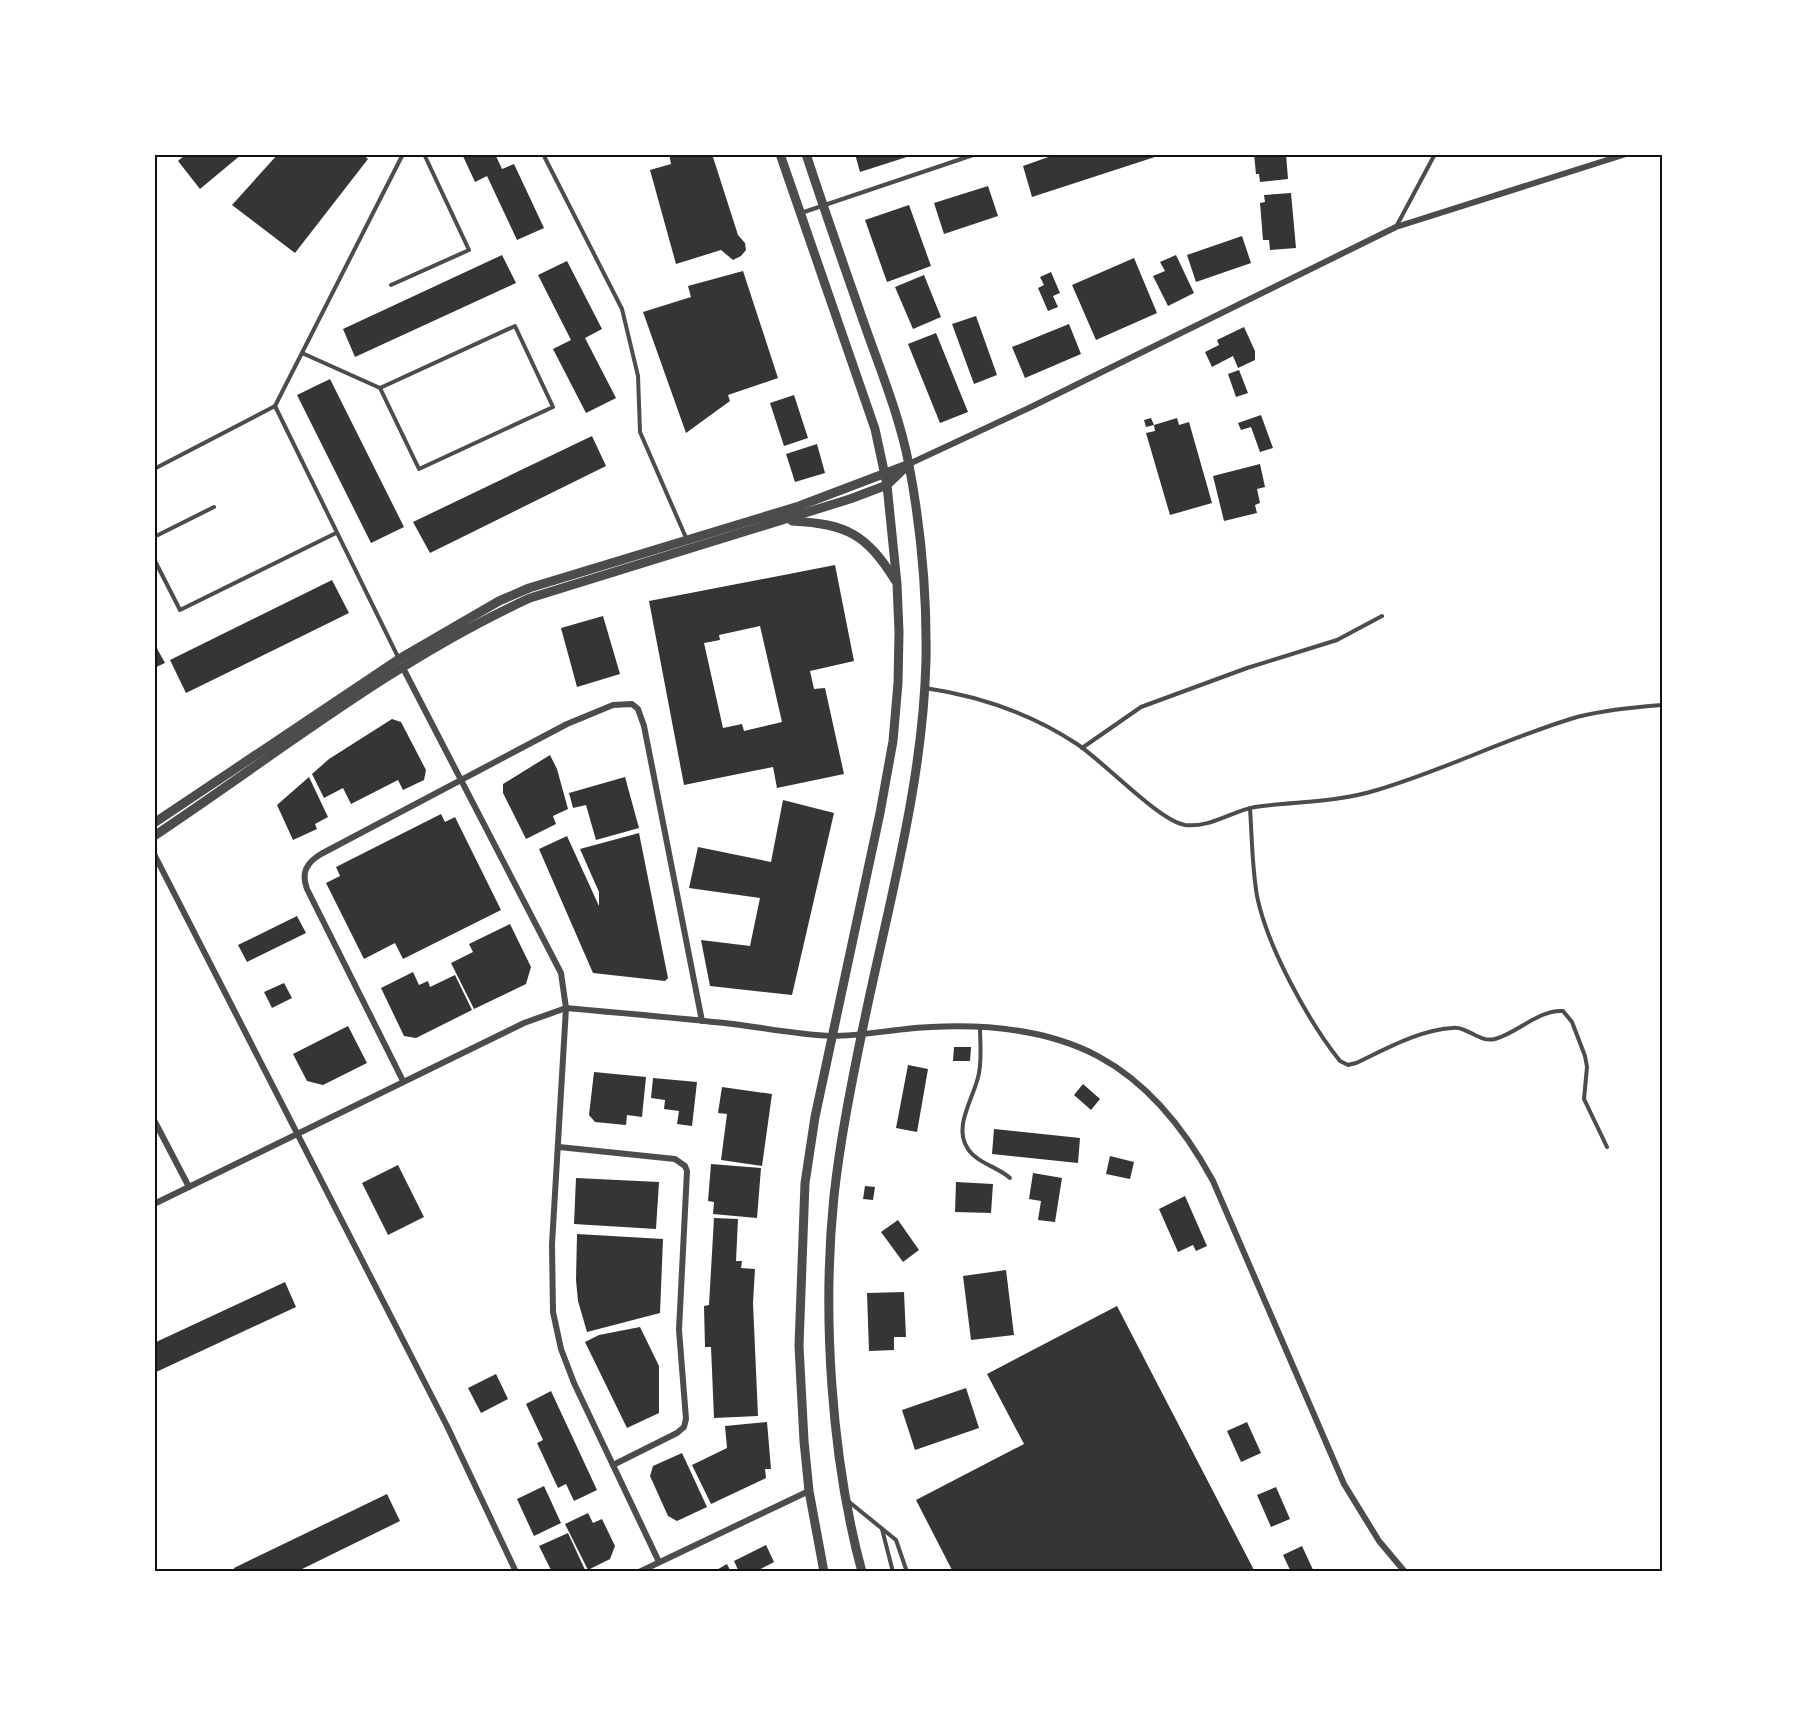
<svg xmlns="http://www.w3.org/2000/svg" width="1817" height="1726" font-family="'PT Sans',sans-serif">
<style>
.building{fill:#353535;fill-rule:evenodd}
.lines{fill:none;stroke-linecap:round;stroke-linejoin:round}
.service{stroke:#4c4c4c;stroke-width:4}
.minor{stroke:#4c4c4c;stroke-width:6}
.tertiary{stroke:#4c4c4c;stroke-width:9}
.neatline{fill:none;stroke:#111;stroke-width:2}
</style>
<rect width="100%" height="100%" fill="#fff"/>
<!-- building -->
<g class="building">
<path d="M186 154H242L200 189 178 161Z"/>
<path d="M278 154H362L368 159 295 253 232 205Z"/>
<path d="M462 154H495L502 169 514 164 544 228 517 240 487 176 475 182Z"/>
<path d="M669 154H712L738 235 745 243 746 250 741 256 733 260 721 250 676 264 650 170 671 164Z"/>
<path d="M855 154H913V155L860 172Z"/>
<path d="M1057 154H1161V155L1032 197 1023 166Z"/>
<path d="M1254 154H1286L1288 179 1260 182 1259 174H1256Z"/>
<path d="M988 186 998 216 944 234 934 203Z"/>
<path d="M1291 193 1296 248 1270 250 1269 240H1263L1260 203 1265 202 1264 195Z"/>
<path d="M909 205 931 266 887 282 865 220Z"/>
<path d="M1242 236 1251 263 1196 282 1187 255Z"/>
<path d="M502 255 516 283 355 357 343 329Z"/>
<path d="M1176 255 1194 293 1168 306 1153 276 1165 271 1160 262Z"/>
<path d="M1134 258 1157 313 1096 340 1072 285Z"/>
<path d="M567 261 602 329 585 338 616 398 586 413 553 349 571 340 538 275Z"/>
<path d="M743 271 778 378 728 395 730 401 686 433 643 312 691 297 688 286Z"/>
<path d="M1051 272 1060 293 1053 296 1058 307 1048 311 1038 288 1044 285 1040 277Z"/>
<path d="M924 275 941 317 913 329 895 287Z"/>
<path d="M976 316 997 375 974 384 952 324Z"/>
<path d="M1069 324 1081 354 1025 378 1012 347Z"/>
<path d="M1244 327 1255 351V360L1238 368 1233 356 1212 367 1205 352 1219 345 1217 340Z"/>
<path d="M936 333 968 412 940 423 908 344Z"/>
<path d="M1239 370 1248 393 1236 397 1228 374Z"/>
<path d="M330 379 404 527 371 543 297 395Z"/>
<path d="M794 395 808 438 784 446 770 403Z"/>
<path d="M1261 415 1273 448 1260 452 1251 427 1241 430 1238 423Z"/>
<path d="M1151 418 1154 425 1177 418 1179 425 1189 422 1212 503 1170 515 1146 433 1155 431 1154 425 1146 427 1144 420Z"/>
<path d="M592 436 606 466 430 553 413 522Z"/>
<path d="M817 444 825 473 795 482 786 454Z"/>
<path d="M1260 464 1265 487 1257 489 1260 503 1255 505 1257 513 1224 521 1213 476Z"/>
<path d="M835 565 854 661 810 671 814 689 825 688 844 774 777 788 773 767 684 785 649 601ZM760 626 782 722 744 731 742 724 723 728 704 643 720 640 719 635Z"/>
<path d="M332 580 349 613 186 693 170 660Z"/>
<path d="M603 616 620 674 577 687 561 628Z"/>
<path d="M154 643 165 663 154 668Z"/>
<path d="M392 719 401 722 426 770 424 780 403 790 398 780 351 804 343 788 324 798 312 774 329 759Z"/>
<path d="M550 755 557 769 568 809 553 816 556 824 526 839 503 793V784Z"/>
<path d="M309 777 328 817 315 824 317 829 293 840 277 805Z"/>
<path d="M625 777 639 828 596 840 586 805 573 808 569 793Z"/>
<path d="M783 800 834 813 792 995 710 986 701 940 750 946 760 898 689 888 698 847 771 862Z"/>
<path d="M441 814 445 822 455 817 501 910 403 959 395 943 364 959 326 883 340 876 336 867Z"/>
<path d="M639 833 668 978 665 981 593 973 539 849 567 836 599 906V892L580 849Z"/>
<path d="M297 916 306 933 247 962 238 945Z"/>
<path d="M510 924 531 967 526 984 474 1009 451 963 473 952 469 944Z"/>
<path d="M413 972 419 985 428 981 430 987 455 975 472 1010 416 1038 404 1036 381 988Z"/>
<path d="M284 983 292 998 272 1008 264 992Z"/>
<path d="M348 1026 367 1063 323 1085 307 1081 293 1054Z"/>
<path d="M954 1047H971L970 1061H953Z"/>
<path d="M908 1065 928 1069 917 1132 896 1128Z"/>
<path d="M594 1072 646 1077 642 1117 627 1115 626 1125 595 1122 589 1115Z"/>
<path d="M653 1078 697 1082 692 1126 677 1124 679 1111 664 1109 665 1100 651 1098Z"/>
<path d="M1083 1084 1100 1099 1091 1110 1074 1095Z"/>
<path d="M722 1087 772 1094 762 1166 721 1160 727 1114 718 1113Z"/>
<path d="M994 1129 1080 1138 1078 1163 992 1154Z"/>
<path d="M1110 1156 1134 1162 1130 1179 1106 1174Z"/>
<path d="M711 1164 761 1168 757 1218 713 1214 714 1202 708 1201Z"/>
<path d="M398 1165 424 1217 388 1235 362 1183Z"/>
<path d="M1033 1173 1062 1178 1055 1222 1038 1220 1041 1201 1029 1199Z"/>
<path d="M576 1178 659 1182 656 1229 574 1224Z"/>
<path d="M956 1182 993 1184 991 1213 955 1212Z"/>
<path d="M865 1186 875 1187 873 1200 863 1199Z"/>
<path d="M1185 1196 1207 1246 1196 1251 1193 1245 1178 1252 1159 1209Z"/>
<path d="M714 1218 738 1219 736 1261H742L741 1268 755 1269 753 1303 758 1416 714 1418 711 1347H705L704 1306 709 1305Z"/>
<path d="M898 1220 919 1250 903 1262 881 1232Z"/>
<path d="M577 1234 663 1239 660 1313 587 1332 578 1301 576 1280Z"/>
<path d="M1006 1270 1014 1335 971 1340 963 1276Z"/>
<path d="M285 1282 296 1307 154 1373V1343Z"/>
<path d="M904 1292 906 1337H894V1350L869 1351 867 1293Z"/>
<path d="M1117 1306 1255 1572H953L916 1500 1024 1444 987 1374Z"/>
<path d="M640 1327 659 1366V1413L627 1428 585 1342 599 1335Z"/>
<path d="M496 1374 508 1399 481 1413 468 1388Z"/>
<path d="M966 1388 979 1428 915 1450 902 1410Z"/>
<path d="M551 1391 597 1490 574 1501 566 1484 558 1488 537 1443 543 1440 526 1404Z"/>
<path d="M767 1422 771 1469H765L766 1478 711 1504 692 1465 727 1448 725 1426Z"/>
<path d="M1247 1422 1261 1453 1241 1462 1227 1431Z"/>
<path d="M682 1453 707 1507 677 1521 668 1516 650 1476 653 1466Z"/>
<path d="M544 1486 561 1523 534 1536 517 1499Z"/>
<path d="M1276 1487 1290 1519 1271 1527 1257 1495Z"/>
<path d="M387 1494 400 1521 296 1572H235L234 1568Z"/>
<path d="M588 1513 593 1523 602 1519 615 1546 610 1559 588 1570 565 1524Z"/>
<path d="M568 1533 586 1572H552L539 1546Z"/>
<path d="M766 1545 774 1562 755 1572H739L734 1561Z"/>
<path d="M1302 1546 1314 1572H1291L1283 1555Z"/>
<path d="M727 1564 731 1572H713Z"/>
</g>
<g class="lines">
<!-- service -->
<g class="service">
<path d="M543 154 622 309 638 376 640 432 687 540"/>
<path d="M801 213 976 154"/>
<path d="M1396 227 1435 154"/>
<path d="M391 285 469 250 424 154"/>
<path d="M302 353 380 388 515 326 553 407 419 469 380 388"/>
<path d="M275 406 399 659"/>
<path d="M154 469 275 406 403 154"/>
<path d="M154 537 214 507"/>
<path d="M154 559 180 610 336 533"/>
<path d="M925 688C980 696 1030 713 1077 744 1103 761 1159 821 1185 825 1210 828 1232 811 1255 807 1297 801 1334 803 1377 790 1445 770 1509 737 1577 717 1605 710 1634 707 1662 705"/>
<path d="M1082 748 1141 707 1247 668 1337 640 1382 616"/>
<path d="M1250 808C1252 837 1252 867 1257 896 1267 946 1308 1021 1340 1061L1348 1065 1356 1063C1386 1049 1419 1030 1452 1028 1468 1026 1479 1043 1495 1039 1517 1033 1540 1009 1563 1011L1572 1022 1585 1056 1587 1067 1584 1099 1607 1147"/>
<path d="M980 1026C980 1042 982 1058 979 1073 975 1097 952 1126 968 1149 977 1163 998 1167 1010 1178"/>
<path d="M848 1501 896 1540 907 1572"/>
<path d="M882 1529 893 1572"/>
</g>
<!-- minor -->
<g class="minor">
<path d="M909 464 1031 407 1396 227 1626 154"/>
<path d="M403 668 561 973 566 1008 552 1244 553 1312 561 1349 574 1383 659 1562"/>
<path d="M154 854 447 1426 516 1572"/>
<path d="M403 1081 307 889C301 873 306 863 321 854L567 724 613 705 632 704 638 709 644 726 702 1021"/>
<path d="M154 1120 189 1187"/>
<path d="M559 1147 675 1159 685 1166 687 1171 679 1330 686 1419 684 1427 677 1433 613 1465"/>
<path d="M154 1204 524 1023 566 1008C622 1013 678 1018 733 1024 765 1028 800 1035 832 1036 865 1036 899 1028 931 1027 1066 1020 1148 1061 1213 1181L1344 1484 1379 1541 1405 1572"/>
<path d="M639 1572 809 1491"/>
</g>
<!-- tertiary -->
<g class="tertiary">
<path d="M780 154 875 429 887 485 897 584 899 632 898 683 893 741 880 813 815 1117 805 1183 799 1346 804 1441 809 1491 824 1572"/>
<path d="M806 154C825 212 845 269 865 326 881 371 900 418 909 465 921 528 927 595 926 660 923 786 887 909 862 1032 851 1086 840 1141 834 1196 822 1313 831 1458 862 1572"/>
<path d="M792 521C847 524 866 534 895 580"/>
<path d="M154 823 399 659 499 601 529 588 799 506 907 465"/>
<path d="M154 836C277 754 396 659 530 598L850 499 887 485 909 464"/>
</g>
</g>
<!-- border -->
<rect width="1817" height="1726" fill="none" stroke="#ffffff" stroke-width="312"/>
<rect x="156" y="156" width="1505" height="1414" class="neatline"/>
</svg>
